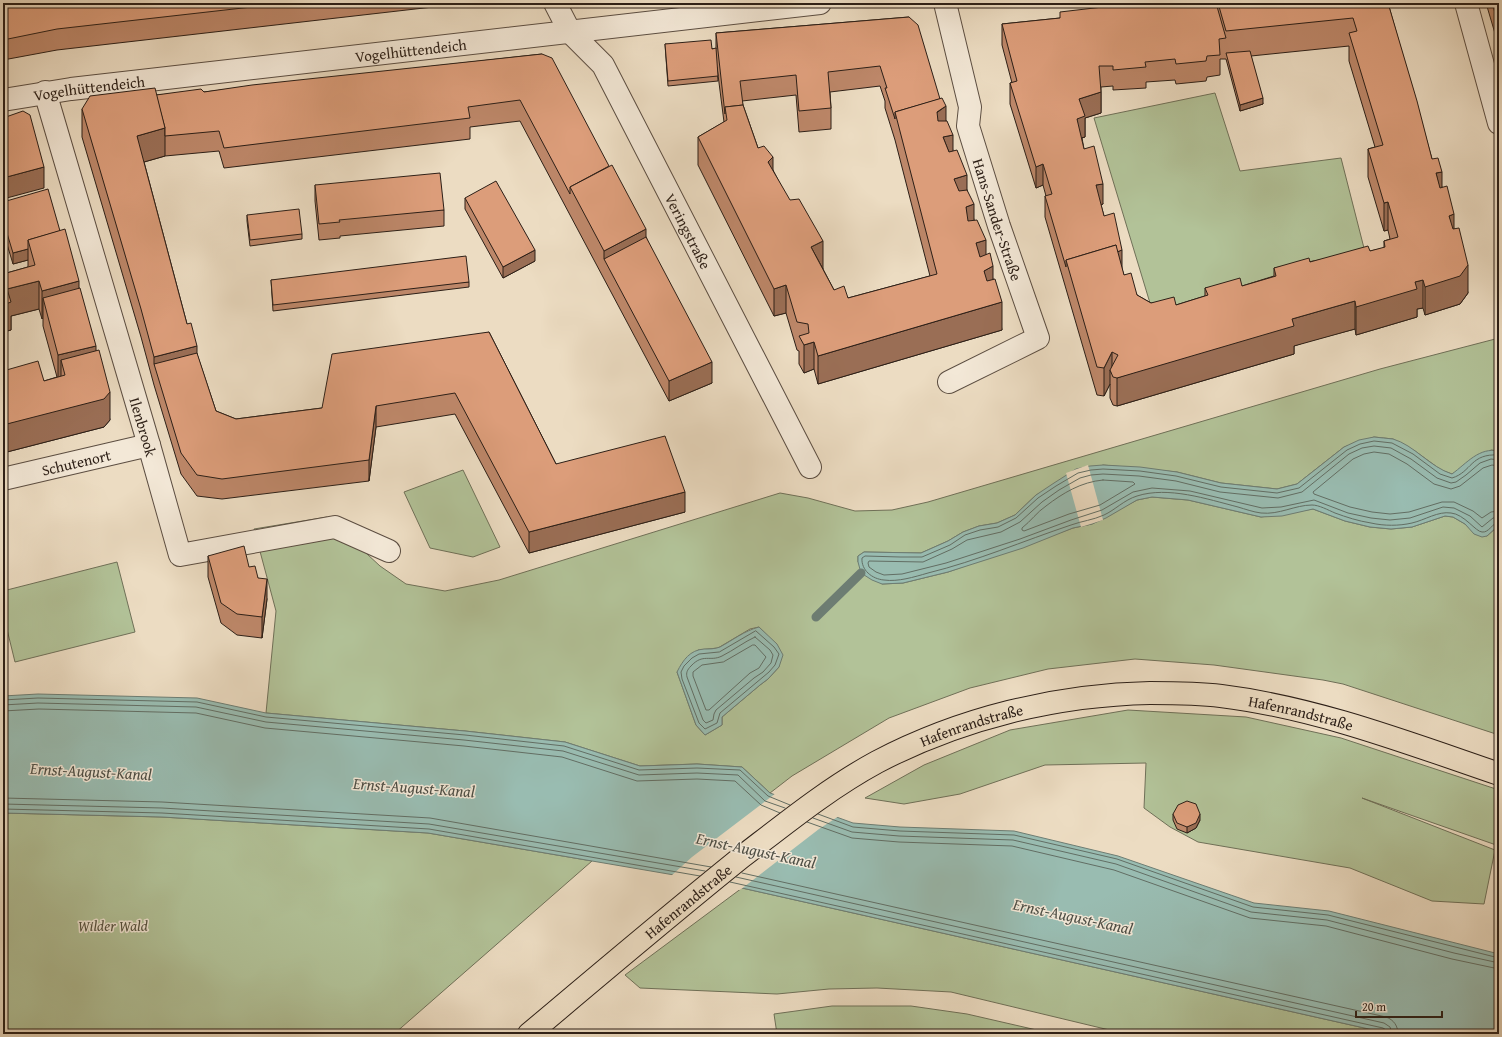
<svg xmlns="http://www.w3.org/2000/svg" width="1502" height="1037" font-family="'Gentium Book Plus',serif">
<style>
.green{fill:#b2c298;stroke:#6f7058;fill-rule:evenodd}
.water{fill:#99bcb1;stroke:#6d7d73}
.pier{fill:#ecdcc2}
.lines{fill:none;stroke-linecap:round;stroke-linejoin:round}
.shore{stroke:#626e64;stroke-width:1}
.stream{stroke:#6d7d73;stroke-width:9}
.minor-casing{stroke:#5c4e42;stroke-width:24}
.major-casing{stroke:#2c1f17;stroke-width:24}
.minor{stroke:#f3e8d7;stroke-width:22}
.major{stroke:#ecdcc2;stroke-width:22}
.wall{fill:#bd8769;stroke:#2c1f17;fill-rule:evenodd}
.shaded-wall{fill:#9a6e55;stroke:#2c1f17}
.building{fill:#dc9d7a;stroke:#2c1f17}
.labels{text-anchor:middle;dominant-baseline:central;stroke-width:3;stroke-linejoin:round;paint-order:stroke}
.street-label{font-size:15px;fill:#2c1f17;stroke:#f3e8d7}
.park-label{font-size:15px;font-style:italic;fill:#54503e;stroke:#f3e8d7}
.water-label{font-size:16px;font-style:italic;fill:#4d4e45;stroke:#f3e8d7}
</style>
<rect width="100%" height="100%" fill="#ecdcc2"/>
<filter id="stains"><feTurbulence type="fractalNoise" baseFrequency=".005" numOctaves="4"/><feColorMatrix values="0 0 0 0 .2 0 0 0 0 .09 0 0 0 0 .02 0 0 0 .5 -.17"/></filter>
<radialGradient id="worn" r=".72"><stop offset=".6" stop-color="#630" stop-opacity="0"/><stop offset="1" stop-color="#630" stop-opacity=".3"/></radialGradient>
<!-- green -->
<g class="green">
<path d="M1215 93 1240 171 1341 158 1365 252 1153 313 1094 118Z"/>
<path d="M1499 338V451L1491 450 1452 474 1441 470 1415 451 1393 439 1374 437 1344 447 1297 484 1277 489 1221 483 1177 472 1103 465 1036 495 1015 515 997 523 979 526 963 532 948 541 921 553 864 552 858 556V562L882 584 903 583 948 572 1073 528 1092 524 1137 500 1152 497 1188 500 1261 517 1313 509 1345 521 1370 527 1391 529 1412 527 1445 516 1453 517 1465 524 1473 531 1487 536 1499 525V735L1343 684 1323 680 1214 665 1135 659 1048 669 970 688 889 718 792 776 770 793 742 767 697 764 640 766 565 742 465 731 266 713 276 611 254 529 327 517 380 566 406 584 445 591 499 580 780 493 808 498 855 511 892 510 928 502 1380 369ZM759 627 767 635 779 667 768 679 760 685 722 717V725L705 735 696 725 677 672 698 650 718 648 750 629Z"/>
<path d="M463 470 500 547 473 557 430 548 404 492Z"/>
<path d="M117 562 135 632 15 662 3 613V591Z"/>
<path d="M1128 710 1246 717 1341 738 1499 790V846L1362 798 1495 850 1484 904 1432 901 1350 868 1198 842 1170 827 1144 808 1146 763 1045 765 960 794 904 804 865 798 924 765 1010 730Z"/>
<path d="M3 813 162 817 428 833 592 861 394 1034H3Z"/>
<path d="M742 888 1391 1034H1126L951 992 877 988 829 989 777 994 640 988 625 975Z"/>
<path d="M832 1006H911L967 1014 1054 1034H777L774 1014Z"/>
</g>
<!-- water -->
<g class="water">
<path d="M1374 437C1380 438 1387 438 1393 439 1414 445 1430 467 1452 474 1467 463 1479 447 1499 451V525L1487 536 1482 537 1474 534 1465 524 1453 517 1445 516 1412 527 1391 529 1370 527 1345 521 1313 509 1282 516 1261 517 1188 500 1152 497 1137 500 1106 518 1092 524 1073 528 1023 548 948 572 903 583 882 584 872 580 861 573 858 562V556L864 552 921 553 948 541 963 532 979 526 997 523 1015 515 1036 495 1054 483 1076 469 1090 466 1103 465 1140 467 1177 472 1221 483 1277 489 1297 484 1344 447 1359 440Z"/>
<path d="M759 627 777 644 783 655 779 667 768 679 760 685 722 717V725L705 735 696 725 677 672C683 660 690 650 704 649 709 649 715 649 720 647 733 640 744 631 759 627Z"/>
<path d="M38 694 197 698 266 713 465 731 565 742 640 766 697 764 742 767 770 793 853 823 900 827 1014 831 1118 856 1254 903 1329 911 1499 954V1034H1391L742 888 680 876 428 833 162 817 3 813V696Z"/>
</g>
<!-- pier -->
<g class="pier">
<path d="M1088 465 1103 520 1081 527 1066 473Z"/>
<path d="M776 793 839 816 819 829 740 890 671 876 692 857Z"/>
</g>
<g class="lines">
<!-- shore -->
<g class="shore">
<path d="M1499 455C1470 453 1472 472 1452 478L1440 474 1413 454 1392 443 1374 441 1360 444 1347 450 1299 488 1277 493 1221 487 1176 476 1140 471 1103 469 1091 470 1078 473 1056 486 1038 498 1016 518 998 527 980 530 965 535 950 545 922 557H900L865 556 862 558C861 570 872 579 884 580 898 582 914 577 928 573 977 561 1023 541 1071 525 1082 521 1093 520 1104 515 1115 510 1124 500 1137 496 1168 486 1207 499 1238 507 1245 509 1253 512 1261 513 1279 515 1295 505 1312 505 1319 505 1328 510 1335 513 1346 517 1358 521 1371 523 1384 526 1399 526 1412 523 1425 520 1438 511 1451 513 1464 514 1476 532 1482 532 1489 533 1492 523 1499 522"/>
<path d="M1499 460 1491 459 1480 463 1466 475 1456 482 1451 483 1437 478 1411 459 1391 448 1374 446 1362 448 1349 454 1302 492 1278 498 1220 492 1176 481 1139 476 1103 474 1091 475 1080 478 1059 490 1042 502 1020 522 1001 532 967 540 952 549 923 562 869 561 868 563 869 567 876 572 884 575 902 574 946 563 1020 539 1071 520 1102 510 1133 492 1152 488 1190 491 1262 508 1281 507 1314 500 1348 513 1371 518 1390 520 1410 518 1443 507 1454 508 1470 516 1482 527 1493 518 1499 517"/>
<path d="M1499 466 1492 465 1483 468 1460 486 1451 489 1434 484 1407 464 1389 454 1374 452 1364 454 1353 459 1313 492 1314 494 1350 507 1372 512 1390 514 1409 512 1442 502H1454L1473 511 1482 518 1491 512 1499 511"/>
<path d="M1103 480 1133 482 1135 484 1100 505 1069 514 1024 531 1022 530V528C1031 521 1037 512 1046 506 1063 493 1081 482 1103 480Z"/>
<path d="M756 631 774 647 779 654 775 665 769 672 720 713 717 723 705 729 699 723 682 679 681 672 684 666 692 658 699 654 719 652Z"/>
<path d="M755 637 770 650 773 655 771 663 763 672 754 678 716 710 714 714 713 720 706 723 703 720 687 677C686 673 687 670 691 666 703 653 710 662 722 656 734 650 744 642 755 637Z"/>
<path d="M753 645H755L766 657 759 668 750 673 709 710H706L693 676V672L702 665 723 662Z"/>
<path d="M3 700 38 698 197 702 266 717 465 735 564 746 639 770 697 768 740 770 768 796 790 805"/>
<path d="M3 705 38 703 196 707 266 722 464 740 563 751 639 775 697 773 738 775 765 801 785 808"/>
<path d="M3 711 39 709 196 713 265 728 464 746 562 757 637 781 697 779 735 781 761 805 780 813"/>
<path d="M3 798 162 802 430 818 711 867"/>
<path d="M3 804 162 808 429 824 705 871"/>
<path d="M3 809 162 813 429 829 700 876"/>
<path d="M818 814 853 827 900 831 1014 835 1117 859 1253 907 1328 915 1499 958"/>
<path d="M813 818 852 832 899 836 1013 840 1116 864 1251 912 1327 920 1454 953 1499 963"/>
<path d="M807 822 852 838 899 842 1012 846 1114 870 1250 918 1326 926 1452 959 1499 969"/>
<path d="M742 873 1386 1017C1394 1020 1398 1026 1398 1034"/>
<path d="M736 877 1384 1023 1390 1027 1392 1034"/>
<path d="M730 882 1383 1028 1386 1030 1387 1034"/>
</g>
<!-- stream -->
<path class="stream" d="M816 617 861 573"/>
<!-- minor casing -->
<g class="minor-casing">
<g id="minor">
<path id="s1" d="M555 3 570 32 603 65 810 467"/>
<path id="s2" d="M945 3 970 107 968 126 999 226 1038 338 949 382"/>
<path d="M1466 3 1499 123"/>
<path id="s3" d="M45 92 149 445 180 555 335 527 389 551"/>
<path id="s4" d="M3 100 71 89 820 3"/>
<path id="s5" d="M3 479 149 445"/>
</g>
</g>
<!-- major casing -->
<g class="major-casing">
<g id="major">
<path id="s6" d="M529 1034C600 974 671 914 743 856 786 823 829 788 877 762 961 718 1056 695 1150 693 1173 693 1198 693 1221 696 1317 708 1408 743 1499 774"/>
</g>
</g>
<!-- minor -->
<use href="#minor" class="minor"/>
<!-- major -->
<use href="#major" class="major"/>
</g>
<!-- wall -->
<g class="wall">
<path d="M3 3H472L424 8 57 50 3 60Z"/>
<path d="M1206 3H1388L1432 159 1442 187 1454 229 1468 293 1460 304 1425 315 1423 308 1417 309V317L1356 335 1355 329 1306 342 1294 346V354L1117 406 1113 405 1110 398V384L1104 396 1097 395 1045 217V196H1046L1043 185 1036 188 1010 104V83H1012L1002 45V24ZM1349 46V61L1375 147 1368 149V177L1384 231 1388 230 1390 239 1384 241V248L1370 251 1274 268V276L1242 286 1205 288V296L1176 305 1151 303 1137 295 1124 275 1104 216 1101 205 1103 204 1084 149 1082 138 1085 137V118L1101 113V87L1113 86V90L1146 88V82L1175 80 1176 84 1206 81 1207 77 1220 75V59H1226L1240 111 1263 104 1251 56Z"/>
<path d="M1486 3H1499V47Z"/>
<path d="M909 17 946 121 953 151 967 190 974 220 986 255 993 279 1002 330 818 384 814 369 804 373 799 364V351L797 350 786 313 774 316 698 165V137L724 122 717 67 718 81 668 86 665 44 716 49V33ZM880 86 885 101V108L895 140 930 276 848 298 834 290 823 269 773 170 758 148 743 105 742 101 796 95 799 132 831 129V108L830 92Z"/>
<path d="M542 54 646 237 712 383 669 401 520 121 470 127V139L224 168 219 151 165 156 144 162 187 324 216 411 236 419 322 408 489 332 556 464 685 512 529 553 455 414 376 427 369 481 222 499 197 496 181 474 154 385 141 337 82 137V109L156 95 204 92Z"/>
<path d="M315 185 444 210V226L340 236V238L319 240 315 201Z"/>
<path d="M465 198 535 261 503 278 465 209Z"/>
<path d="M3 202 60 231 79 288 96 351 110 420 104 427 3 453V371L44 381 57 377 43 326V318L42 319 39 309 11 316V330L3 332V274L28 267V260L13 264 3 231Z"/>
<path d="M247 215 302 234V239L250 246 247 221Z"/>
<path d="M271 280 469 282V287L273 311Z"/>
<path d="M208 556 249 567 258 578 267 599 262 638 237 635 221 623 208 577Z"/>
<path d="M1173 814 1200 820 1196 828 1187 833 1177 829 1173 820Z"/>
</g>
<!-- shaded-wall -->
<g class="shaded-wall">
<path d="M1101 92V113L1085 118V137L1077 139V119L1079 99Z"/>
<path d="M1263 98V104L1240 111V105Z"/>
<path d="M946 106V133L902 138Z"/>
<path d="M165 128V156L137 164V136Z"/>
<path d="M953 135V163L943 137Z"/>
<path d="M773 157V185L768 162Z"/>
<path d="M1043 164V185L1036 188V167Z"/>
<path d="M44 167V188L3 199V178Z"/>
<path d="M1442 172V200L1436 173Z"/>
<path d="M967 175V203L954 207V179Z"/>
<path d="M1103 184V204L1096 206V185Z"/>
<path d="M1388 202V230L1384 231V203Z"/>
<path d="M974 204V232L966 235V207Z"/>
<path d="M1454 214V242L1449 216Z"/>
<path d="M646 229V257L604 259V251Z"/>
<path d="M986 240V268L976 271V243Z"/>
<path d="M823 241V269L811 247Z"/>
<path d="M28 249V260L13 264V253Z"/>
<path d="M535 250V261L503 278V267Z"/>
<path d="M1122 250V271L1068 267Z"/>
<path d="M1468 265V293L1460 304 1425 315V287Z"/>
<path d="M993 266V294L984 299V271Z"/>
<path d="M1423 280V308L1417 309V317L1356 335V307L1415 282Z"/>
<path d="M39 281V309L11 316V330L3 332V305L7 289Z"/>
<path d="M79 281V309L43 298V318L42 319V291Z"/>
<path d="M786 285V313L774 316V289Z"/>
<path d="M1355 301V329L1294 346V354L1117 406V378L1292 319Z"/>
<path d="M1002 302V330L818 384V356Z"/>
<path d="M814 342V369L804 373V345Z"/>
<path d="M96 346V373L61 360V383H58V355Z"/>
<path d="M197 346V374L154 364V357Z"/>
<path d="M1112 352V374L1110 370V384L1104 396V368Z"/>
<path d="M712 362V383L669 401V381Z"/>
<path d="M110 392V420L104 427 3 453V425Z"/>
<path d="M376 406V427L369 481V460Z"/>
<path d="M685 492V512L529 553V532Z"/>
<path d="M267 579V599L262 638V617Z"/>
<path d="M1200 814V820L1196 828 1187 833V827Z"/>
</g>
<!-- building -->
<g class="building">
<path d="M3 3H287L57 29 3 40Z"/>
<path d="M1137 3H1216L1226 38 1219 39 1220 55 1207 56 1206 61 1176 64 1175 59 1145 62 1146 67 1113 70V66H1099L1101 92 1079 99 1085 116 1077 119 1084 149 1094 146 1103 184 1096 185 1104 216 1114 213 1122 250 1117 252 1116 245 1066 260V267L1045 196 1052 194 1043 164 1036 167 1010 83 1017 81 1002 24 1060 18V12Z"/>
<path d="M1218 3H1388L1417 101 1432 159 1438 158 1442 172 1436 173 1440 188 1447 186 1454 214 1449 216 1453 229 1459 228 1468 265 1460 276 1425 287 1423 280 1415 282 1417 289 1356 307 1355 301 1292 319 1294 326 1117 378 1113 377 1110 370 1118 355 1112 352 1104 368 1097 367 1066 260 1116 245 1124 275 1131 273 1137 295 1151 303 1174 297 1176 305 1208 295 1205 288 1240 278 1242 286 1276 276 1274 268 1309 258 1310 262 1368 246 1370 251 1385 247 1384 241 1398 237 1388 202 1384 203 1368 149 1383 145 1349 33 1357 31 1353 18 1226 31Z"/>
<path d="M1492 3H1499V26Z"/>
<path d="M909 17 918 25 940 99 895 112V119L885 88H887L880 66 828 72 831 108 799 111 796 75 740 81 743 105 725 107V114L716 33Z"/>
<path d="M711 40 712 49 716 48 718 76 668 81 665 44Z"/>
<path d="M1250 51 1263 98 1240 105 1226 53Z"/>
<path d="M542 54 552 58 609 166 570 187V194L520 100 468 107 470 118 224 148 219 131 165 136V128L156 95 201 89 204 92 252 85Z"/>
<path d="M155 88 165 128 137 136 187 324 191 323 197 346 154 357 141 309 82 109 90 96Z"/>
<path d="M942 98 946 106 937 112 938 121H947L953 135 943 137 949 152 957 150 967 175 954 179 959 191 967 190 974 204 966 207 968 221 977 220 986 240 976 243 980 257 990 253 993 266 984 271 987 281 995 279 1002 302 818 356 814 342 804 345 799 336 809 333 808 324 797 322 786 285 774 289 698 137 727 120 725 107 743 105 758 148 764 146 773 157 768 162 790 200 799 199 823 241 811 247 834 290 844 286 848 298 937 274 895 112Z"/>
<path d="M23 111 30 115 44 167 3 178V118Z"/>
<path d="M612 165 646 229 604 251 570 187Z"/>
<path d="M440 173 444 210 339 220 340 222 319 224 315 185Z"/>
<path d="M496 181 535 250 503 267 465 198Z"/>
<path d="M48 189 60 231 28 240V249L13 253 3 220V202Z"/>
<path d="M299 209 302 234 250 240 247 215Z"/>
<path d="M65 229 79 281 42 291 39 281 7 289 11 302 3 305V274L35 265 28 240Z"/>
<path d="M646 237 712 362 669 381 604 259Z"/>
<path d="M466 256 469 282 273 305 271 280Z"/>
<path d="M80 288 96 346 58 355 43 298Z"/>
<path d="M489 332 556 464 665 436 685 492 529 532 455 393 376 406 369 460 222 479 197 475 181 453 154 364 197 353 216 411 236 419 322 408 332 354Z"/>
<path d="M99 350 110 392 104 399 3 425V371L38 361 44 381 65 375 61 360Z"/>
<path d="M244 546 249 567 255 566 258 578 267 579 262 617 237 614 221 603 208 556Z"/>
<path d="M1187 801 1196 804 1200 814 1196 823 1187 827 1177 823 1173 814 1178 805Z"/>
</g>
<g class="labels">
<!-- street labels -->
<g class="street-label">
<text stroke="none"><textPath href="#s4" startOffset="411">Vogelhüttendeich</textPath></text>
<text stroke="none"><textPath href="#s4" startOffset="87">Vogelhüttendeich</textPath></text>
<text stroke="none"><textPath href="#s2" startOffset="224">Hans-Sander-Straße</textPath></text>
<text stroke="none"><textPath href="#s1" startOffset="266">Veringstraße</textPath></text>
<text stroke="none"><textPath href="#s3" startOffset="349">Ilenbrook</textPath></text>
<text stroke="none"><textPath href="#s5" startOffset="75">Schutenort</textPath></text>
<text stroke="none"><textPath href="#s6" startOffset="879">Hafenrandstraße</textPath></text>
<text stroke="none"><textPath href="#s6" startOffset="544">Hafenrandstraße</textPath></text>
<text stroke="none"><textPath href="#s6" startOffset="207">Hafenrandstraße</textPath></text>
</g>
<!-- park labels -->
<g class="park-label">
<text x="113" y="925">Wilder Wald</text>
</g>
<!-- water labels -->
<g class="water-label">
<text transform="translate(91 771) rotate(3)">Ernst-August-Kanal</text>
<text transform="translate(414 787) rotate(4)">Ernst-August-Kanal</text>
<text transform="translate(756 850) rotate(12)">Ernst-August-Kanal</text>
<text transform="translate(1073 916) rotate(12)">Ernst-August-Kanal</text>
</g>
</g>
<!-- margin -->
<rect width="1502" height="1037" fill="none" stroke="#ecdcc2" stroke-width="16"/>
<rect x="4" y="4" width="1494" height="1029" fill="none" stroke="#2c1f17" stroke-width="2"/>
<rect x="8" y="8" width="1486" height="1021" fill="none" stroke="#2c1f17"/>
<!-- scale -->
<path d="M1356 1011v6h86v-6" fill="none" stroke="#2c1f17" stroke-width="2"/>
<text x="1362" y="1011" font-size="12" fill="#2c1f17" stroke="#f3e8d7" stroke-width="3" paint-order="stroke">20 m</text>
<rect width="100%" height="100%" filter="url(#stains)"/>
<rect width="100%" height="100%" fill="url(#worn)"/>
</svg>
